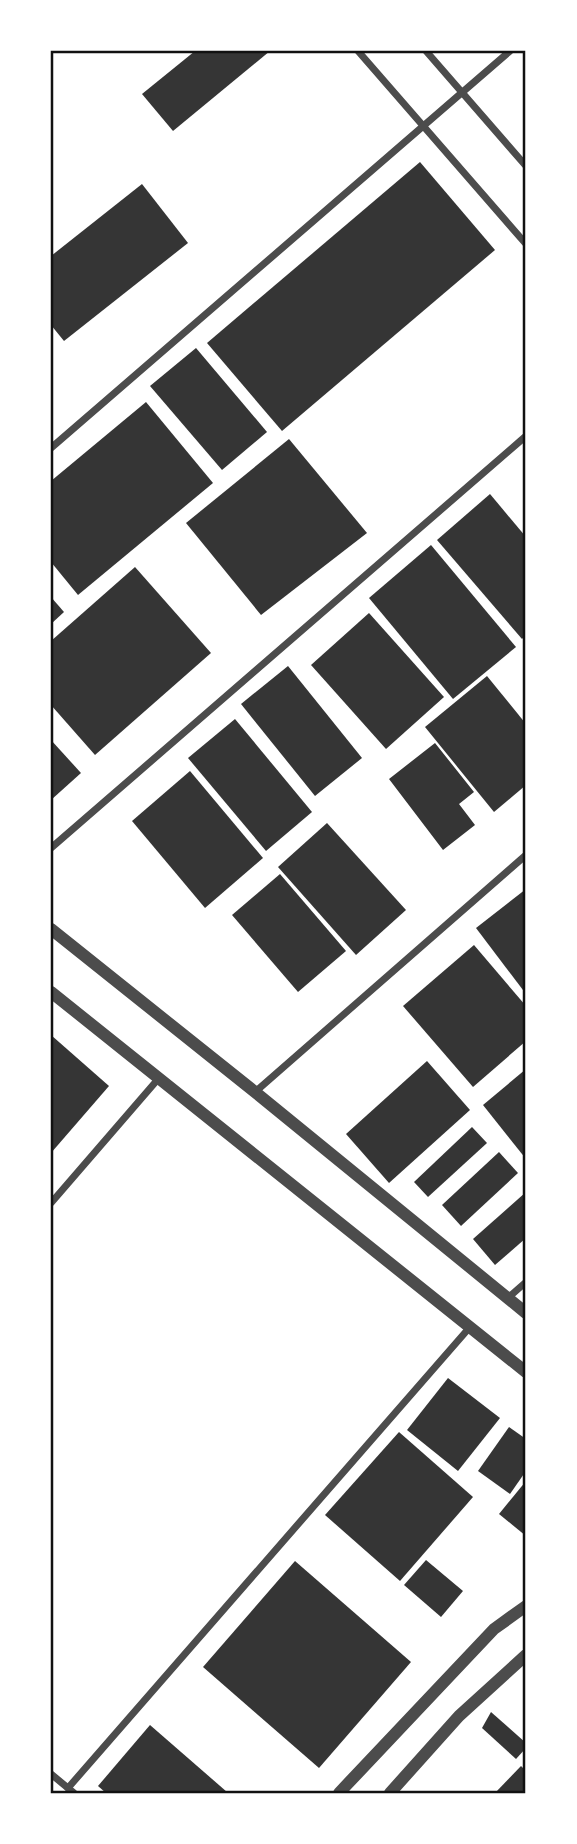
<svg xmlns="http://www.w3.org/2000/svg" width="577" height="1844" font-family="'Noto Serif',serif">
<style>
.building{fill:#353535}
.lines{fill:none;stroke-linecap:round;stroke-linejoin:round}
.minor{stroke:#4c4c4c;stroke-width:7}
.tertiary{stroke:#4c4c4c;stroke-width:12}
.neatline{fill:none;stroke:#111;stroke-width:2.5}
</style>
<rect width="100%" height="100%" fill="#fff"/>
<!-- building -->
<g class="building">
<path d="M195 51H270L173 131 142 94Z"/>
<path d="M420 162 495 250 282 431 207 343Z"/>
<path d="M142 184 188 243 64 341 51 325V256Z"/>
<path d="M196 348 267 432 222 470 150 386Z"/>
<path d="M146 402 213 483 78 595 51 562V481Z"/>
<path d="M289 439 367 533 261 615 186 523Z"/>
<path d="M490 494 526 537V635L522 639 437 540Z"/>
<path d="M431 545 516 647 453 699 369 598Z"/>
<path d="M135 567 211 653 95 755 51 705V641Z"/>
<path d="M51 597 64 612 51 624Z"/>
<path d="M369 613 444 697 386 749 311 665Z"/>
<path d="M288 666 362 758 315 796 241 704Z"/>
<path d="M487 676 526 724V785L494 812 425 727Z"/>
<path d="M235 719 312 812 266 851 188 758Z"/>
<path d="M51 740 81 773 51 800Z"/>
<path d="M435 743 474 792 459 804 475 825 443 850 389 779Z"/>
<path d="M190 771 263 858 205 908 132 821Z"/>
<path d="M327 823 406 910 356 955 278 867Z"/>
<path d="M280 874 346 951 298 992 232 915Z"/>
<path d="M526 889V994L476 928Z"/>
<path d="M474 945 526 1006V1041L473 1087 403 1006Z"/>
<path d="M51 1035 109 1086 51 1153Z"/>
<path d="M427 1061 470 1110 389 1183 346 1134Z"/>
<path d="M526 1069V1159L483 1105Z"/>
<path d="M472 1127 487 1143 428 1197 414 1182Z"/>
<path d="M499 1152 518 1173 461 1226 442 1205Z"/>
<path d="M526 1192V1238L495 1265 473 1239Z"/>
<path d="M448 1378 500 1418 458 1471 407 1430Z"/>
<path d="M509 1427 526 1439V1471L510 1494 478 1471Z"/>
<path d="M399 1432 473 1497 400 1581 325 1515Z"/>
<path d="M526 1481V1536L499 1514Z"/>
<path d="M426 1560 463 1591 441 1617 404 1585Z"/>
<path d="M295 1561 411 1662 319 1768 203 1667Z"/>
<path d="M491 1712 526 1743V1748L516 1759 482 1728Z"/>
<path d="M150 1725 227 1792 225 1793H106L98 1786Z"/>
<path d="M521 1766 526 1771V1793H495Z"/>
</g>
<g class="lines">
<!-- minor -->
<g class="minor">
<path d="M358 51 526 244"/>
<path d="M426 51 526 166"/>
<path d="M51 448 510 51"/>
<path d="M51 848 526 436"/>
<path d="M255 1092 526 855"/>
<path d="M51 1203 159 1078"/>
<path d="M508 1298 526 1282"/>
<path d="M51 1774 74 1793"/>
<path d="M68 1788 470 1327"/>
</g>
<!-- tertiary -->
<g class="tertiary">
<path d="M51 929 255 1092 526 1313"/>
<path d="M51 992 526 1372"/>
<path d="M339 1793 494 1629 526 1606"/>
<path d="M390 1793 459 1716 526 1655"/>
</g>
</g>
<!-- border -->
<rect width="577" height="1844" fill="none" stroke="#ffffff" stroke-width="105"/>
<rect x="52" y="52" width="472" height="1740" class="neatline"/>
</svg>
